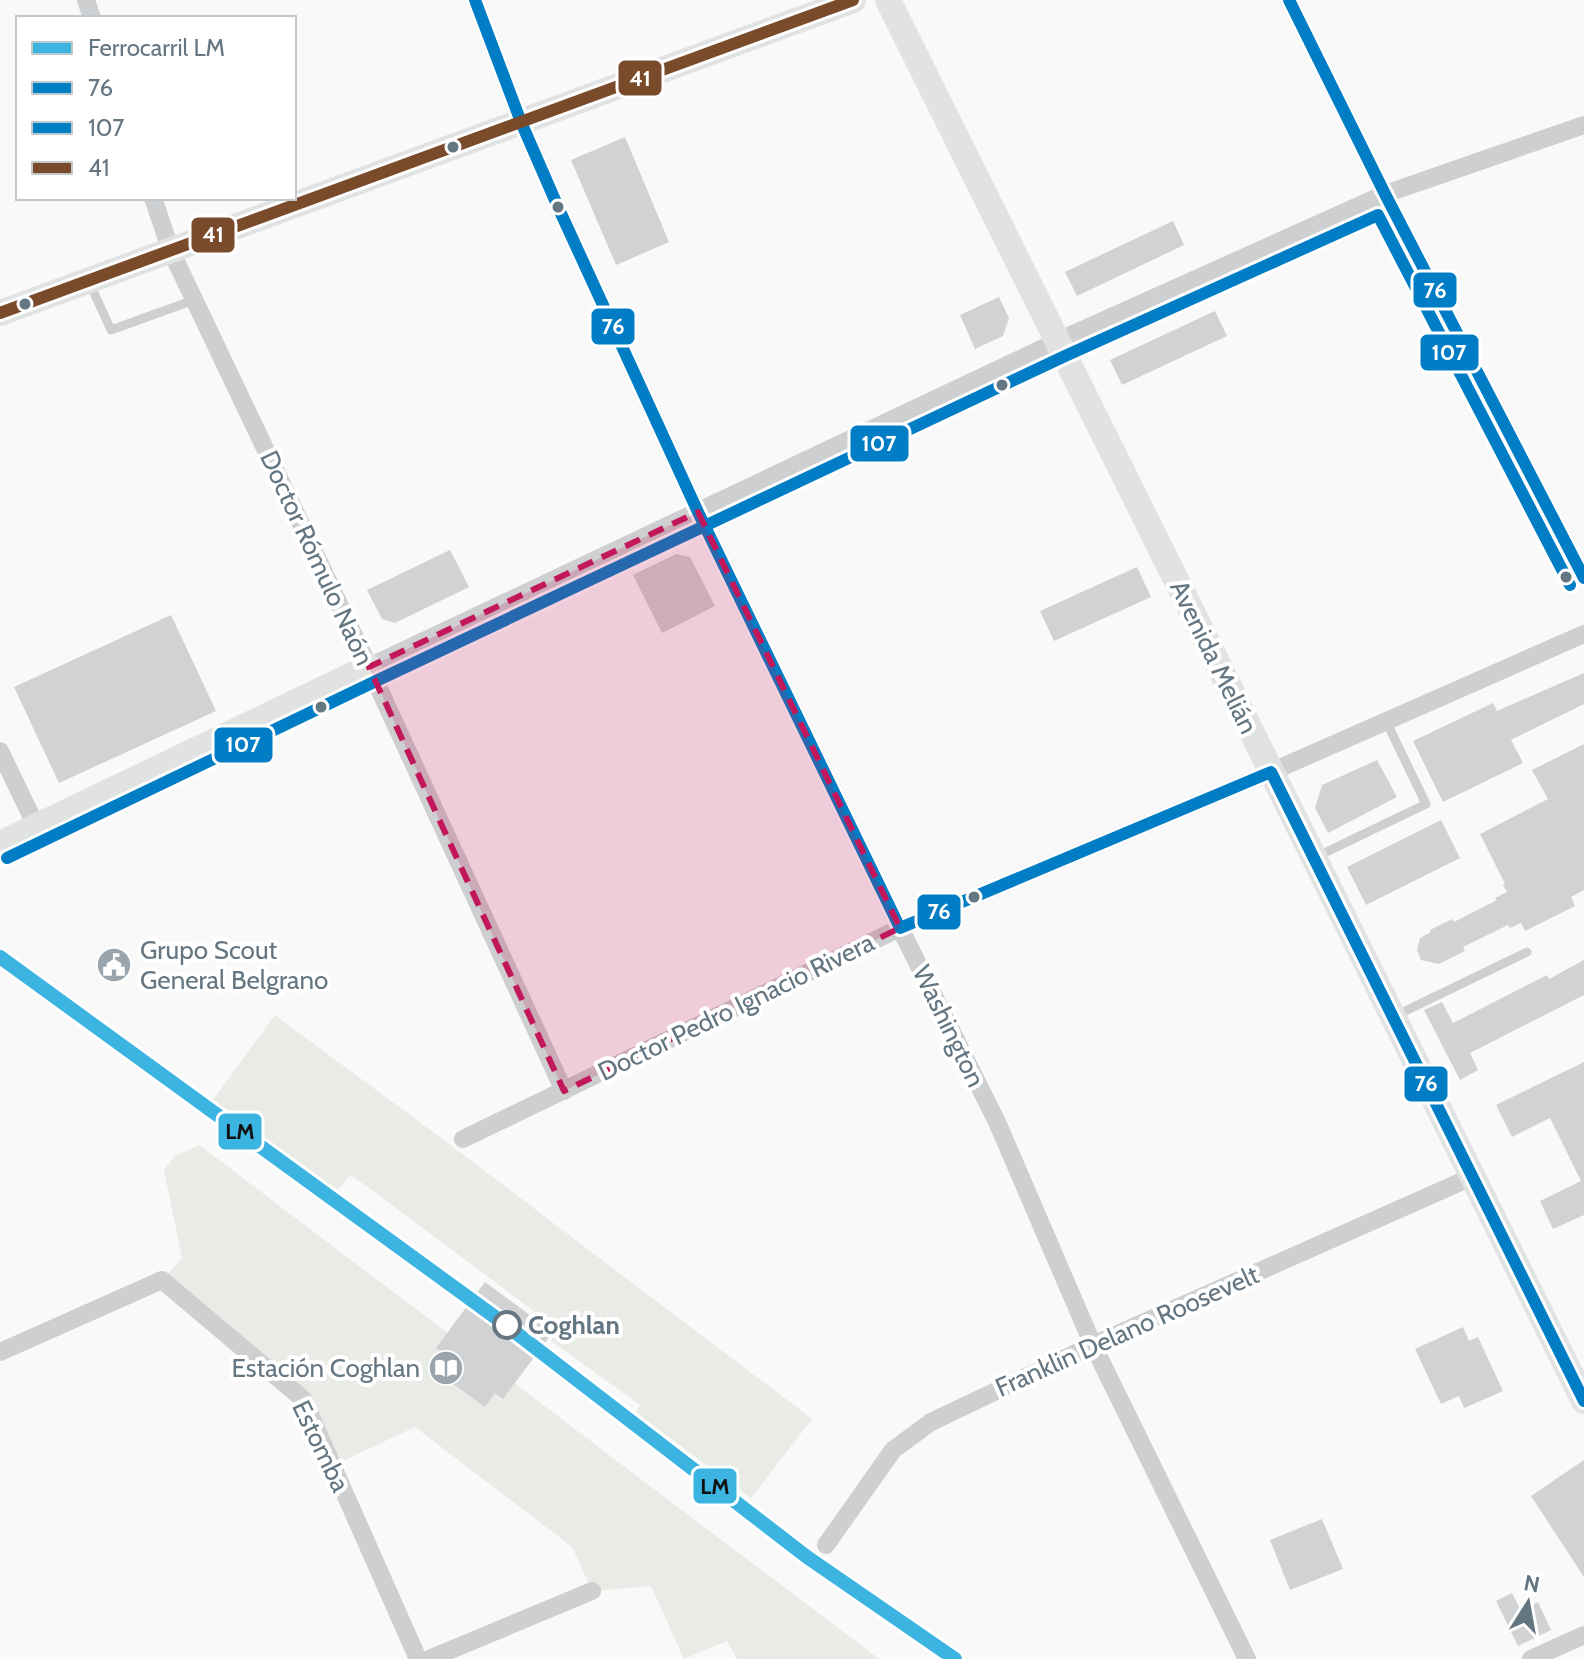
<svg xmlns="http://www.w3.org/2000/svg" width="1584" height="1659" font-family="Cabin,sans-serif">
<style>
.green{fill:#e8ebe6}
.building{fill:#d0d2d3}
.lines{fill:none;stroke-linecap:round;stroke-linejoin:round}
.lane{stroke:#cecfd0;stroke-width:9}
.street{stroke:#cecfd0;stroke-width:18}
.secondary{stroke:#e1e2e2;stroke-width:26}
.bus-1-casing{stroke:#fff;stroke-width:18}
.bus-2-casing{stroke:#fff;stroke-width:18}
.bus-3-casing{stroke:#fff;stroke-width:18}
.bus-1{stroke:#007dc5;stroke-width:12}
.bus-2{stroke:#007dc5;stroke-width:12}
.bus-3{stroke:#7a4b2a;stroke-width:12}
.rail-1-casing{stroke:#fff;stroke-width:20}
.rail-1{stroke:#3cb4e2;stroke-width:14}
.marked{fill:#c2185b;fill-opacity:0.2;stroke:#c2185b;stroke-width:6;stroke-dasharray:16 10;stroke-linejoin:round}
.bus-dot{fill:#657683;stroke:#fff;stroke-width:3}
.stop-dot{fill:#fff;stroke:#657683;stroke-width:4}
.labels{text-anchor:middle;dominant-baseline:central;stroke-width:8;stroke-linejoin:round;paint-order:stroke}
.street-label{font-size:26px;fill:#657683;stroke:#fff}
.poi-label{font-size:26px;fill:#657683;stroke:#fff;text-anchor:start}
.stop-label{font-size:26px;font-weight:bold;fill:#657683;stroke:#fff;text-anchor:start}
.line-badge{stroke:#fff;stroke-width:3}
.badge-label{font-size:22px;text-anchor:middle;font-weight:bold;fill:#fff}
.pale-badge-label{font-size:22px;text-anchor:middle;font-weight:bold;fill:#111}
</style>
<rect width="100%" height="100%" fill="#f9f9f9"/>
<!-- green -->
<g class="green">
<path d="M275 1015 449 1144 812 1419 751 1498 636 1413 640 1405 551 1341 558 1329 368 1187 350 1175 337 1191 213 1100Z"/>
<path d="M199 1145 879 1659H737L727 1641 684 1659 651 1586 592 1591 572 1547 415 1427 332 1466 303 1399 162 1280 182 1258 164 1170 174 1157Z"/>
</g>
<!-- building -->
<g class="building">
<path d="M625 137 669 242 616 265 571 160Z"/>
<path d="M1173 221 1184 245 1077 296 1065 272Z"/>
<path d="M999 297 1009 318 1003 336 975 349 960 315Z"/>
<path d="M1215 311 1227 336 1122 385 1110 360Z"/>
<path d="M450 550 469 587 395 623 382 619 367 590Z"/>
<path d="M676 554 690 557 715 606 662 633 633 575Z"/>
<path d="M1137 567 1151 597 1054 641 1040 611Z"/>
<path d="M171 615 216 711 59 783 14 687Z"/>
<path d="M1584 673V704L1511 740 1523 763 1443 802 1413 741 1493 703 1497 711Z"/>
<path d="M1584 744V890L1571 897 1575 906 1525 931 1521 923 1510 928 1508 925 1463 947 1465 951 1439 964 1421 960 1417 950 1420 938 1431 932 1430 930 1452 919 1454 922 1497 900 1495 898 1507 892 1503 885 1505 884 1480 834 1548 799 1532 770Z"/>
<path d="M1377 760 1397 797 1328 833 1315 808 1322 785Z"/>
<path d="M1441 820 1460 858 1366 905 1347 867Z"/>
<path d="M1584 960V995L1470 1053 1478 1070 1460 1080 1424 1010 1442 1002 1453 1023 1547 975 1549 979Z"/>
<path d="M1584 1062V1215L1553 1229 1540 1201 1581 1181 1550 1118 1512 1137 1496 1105Z"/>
<path d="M485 1282 553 1332 503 1399 495 1393 485 1407 434 1370 445 1354 436 1348Z"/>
<path d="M1463 1327 1469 1341 1478 1337 1503 1391 1464 1408 1459 1396 1441 1404 1415 1349Z"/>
<path d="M1584 1460V1577L1531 1496Z"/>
<path d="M1322 1519 1343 1569 1290 1590 1270 1540Z"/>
<path d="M1512 1593 1521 1611 1538 1602 1551 1630 1518 1646 1496 1601Z"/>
</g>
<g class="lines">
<!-- lane -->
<g class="lane">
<path d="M90 284 111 330 194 300"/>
<path d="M1318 856 1426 804 1386 721"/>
<path d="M1397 1015 1527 952"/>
</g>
<!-- street -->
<g class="street">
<path d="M86 0 92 18"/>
<path d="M475 0 521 122 558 207 698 512 900 928 997 1122 1093 1345 1247 1659"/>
<path d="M1289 0 1385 194 1584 578"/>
<path d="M153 198 171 251 369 667 564 1091"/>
<path d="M369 667 1058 341 1385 194 1584 125"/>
<path d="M0 751 37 828"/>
<path d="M463 1139 900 928 1271 772 1584 634"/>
<path d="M0 1352 162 1280 303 1399 418 1659"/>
<path d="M826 1545 893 1450 931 1422 1093 1345 1474 1176"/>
<path d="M429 1659 592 1591"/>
<path d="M1531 1659 1584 1635"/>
</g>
<!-- secondary -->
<g class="secondary">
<path d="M888 0 1584 1401"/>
<path d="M0 313 853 0"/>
<path d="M0 844 369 667"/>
</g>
<!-- bus-1 casing -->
<g class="bus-1-casing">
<g id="bus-1">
<path d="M475 0 521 122 558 207 698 512 900 928 1271 772 1584 1401"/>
<path d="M1289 0 1385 194 1584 578"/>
</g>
</g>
<!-- bus-2 casing -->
<g class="bus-2-casing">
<path id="bus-2" d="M7 858 376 681 1065 356 1378 215 1570 585"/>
</g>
<!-- bus-3 casing -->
<g class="bus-3-casing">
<path id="bus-3" d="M0 313 853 0"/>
</g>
<!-- bus-1 -->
<use href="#bus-1" class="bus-1"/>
<!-- bus-2 -->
<use href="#bus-2" class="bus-2"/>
<!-- bus-3 -->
<use href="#bus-3" class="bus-3"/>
<!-- rail-1 casing -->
<g class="rail-1-casing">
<path id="rail-1" d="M0 957 506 1325 807 1557 955 1659"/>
</g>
<!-- rail-1 -->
<use href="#rail-1" class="rail-1"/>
</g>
<!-- marked area -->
<path class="marked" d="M698 512 900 928 564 1091 369 667Z"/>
<!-- icons -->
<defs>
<g id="civic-disc" transform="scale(1.8)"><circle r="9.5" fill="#99a4ac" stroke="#fff"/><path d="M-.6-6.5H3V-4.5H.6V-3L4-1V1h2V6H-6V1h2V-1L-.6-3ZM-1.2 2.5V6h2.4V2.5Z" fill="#fff"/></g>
<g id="library-disc" transform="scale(1.8)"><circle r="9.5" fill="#99a4ac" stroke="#fff"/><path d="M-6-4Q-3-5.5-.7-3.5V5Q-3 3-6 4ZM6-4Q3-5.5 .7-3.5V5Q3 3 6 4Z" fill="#fff"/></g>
</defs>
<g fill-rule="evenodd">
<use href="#civic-disc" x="114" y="965"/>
<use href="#library-disc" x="446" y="1368"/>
</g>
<!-- markers -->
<g class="bus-dot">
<circle cx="453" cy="147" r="7"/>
<circle cx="558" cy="207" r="7"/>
<circle cx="25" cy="304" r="7"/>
<circle cx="1002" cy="385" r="7"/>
<circle cx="1566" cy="577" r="7"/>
<circle cx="321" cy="707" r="7"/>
<circle cx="974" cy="897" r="7"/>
</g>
<circle class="stop-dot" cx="507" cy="1325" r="13"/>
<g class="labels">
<!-- street labels -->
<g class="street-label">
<text transform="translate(317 558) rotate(65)">Doctor Rómulo Naón</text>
<text transform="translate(1214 657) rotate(64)">Avenida Melián</text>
<text transform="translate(736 1007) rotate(-26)">Doctor Pedro Ignacio Rivera</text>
<text transform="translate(949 1026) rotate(64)">Washington</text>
<text transform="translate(1127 1331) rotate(-24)">Franklin Delano Roosevelt</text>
<text transform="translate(321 1446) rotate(64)">Estomba</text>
</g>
<!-- poi labels -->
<g class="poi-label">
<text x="140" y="950">Grupo Scout<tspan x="140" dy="30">General Belgrano</tspan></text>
<text x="420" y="1368" text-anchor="end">Estación Coghlan</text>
</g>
<!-- stop labels -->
<g class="stop-label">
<text x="528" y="1325">Coghlan</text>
</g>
</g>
<g class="line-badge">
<rect x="617" y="59" width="46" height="38" rx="8" fill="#7a4b2a"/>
<rect x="190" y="216" width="46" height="38" rx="8" fill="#7a4b2a"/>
<rect x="1412" y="271" width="46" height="38" rx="8" fill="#007dc5"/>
<rect x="590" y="307" width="46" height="39" rx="8" fill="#007dc5"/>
<rect x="1419" y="333" width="61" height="39" rx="8" fill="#007dc5"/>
<rect x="849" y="424" width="61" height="39" rx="8" fill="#007dc5"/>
<rect x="213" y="726" width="61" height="38" rx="8" fill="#007dc5"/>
<rect x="916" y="893" width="46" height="38" rx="8" fill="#007dc5"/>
<rect x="1403" y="1065" width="46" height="38" rx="8" fill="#007dc5"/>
<rect x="217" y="1112" width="46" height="39" rx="8" fill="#3cb4e2"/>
<rect x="692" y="1467" width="46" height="38" rx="8" fill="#3cb4e2"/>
</g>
<g class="badge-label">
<text x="640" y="86">41</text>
<text x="213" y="242">41</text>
<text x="1435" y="298">76</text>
<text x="613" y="334">76</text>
<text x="1449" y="360">107</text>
<text x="879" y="451">107</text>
<text x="243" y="752">107</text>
<text x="939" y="919">76</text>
<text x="1426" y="1091">76</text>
</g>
<g class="pale-badge-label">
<text x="240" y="1139">LM</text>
<text x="715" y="1494">LM</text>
</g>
<!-- legend -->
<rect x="16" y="16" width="280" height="184" fill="#ffffff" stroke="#c1c8cd" stroke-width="2"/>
<rect x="32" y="42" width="40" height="12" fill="#3cb4e2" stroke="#c1c8cd" stroke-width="2"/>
<text x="88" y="56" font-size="24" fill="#657683">Ferrocarril LM</text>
<rect x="32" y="82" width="40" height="12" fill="#007dc5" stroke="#c1c8cd" stroke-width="2"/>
<text x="88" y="96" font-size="24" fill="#657683">76</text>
<rect x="32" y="122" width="40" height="12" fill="#007dc5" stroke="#c1c8cd" stroke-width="2"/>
<text x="88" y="136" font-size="24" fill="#657683">107</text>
<rect x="32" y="162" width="40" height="12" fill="#7a4b2a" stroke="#c1c8cd" stroke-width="2"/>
<text x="88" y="176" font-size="24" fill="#657683">41</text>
<!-- north arrow -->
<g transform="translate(1528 1603) rotate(11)" stroke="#ffffff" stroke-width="6" paint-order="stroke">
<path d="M0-6L14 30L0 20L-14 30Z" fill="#657683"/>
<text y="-12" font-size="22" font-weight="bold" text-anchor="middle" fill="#657683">N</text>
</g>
</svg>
